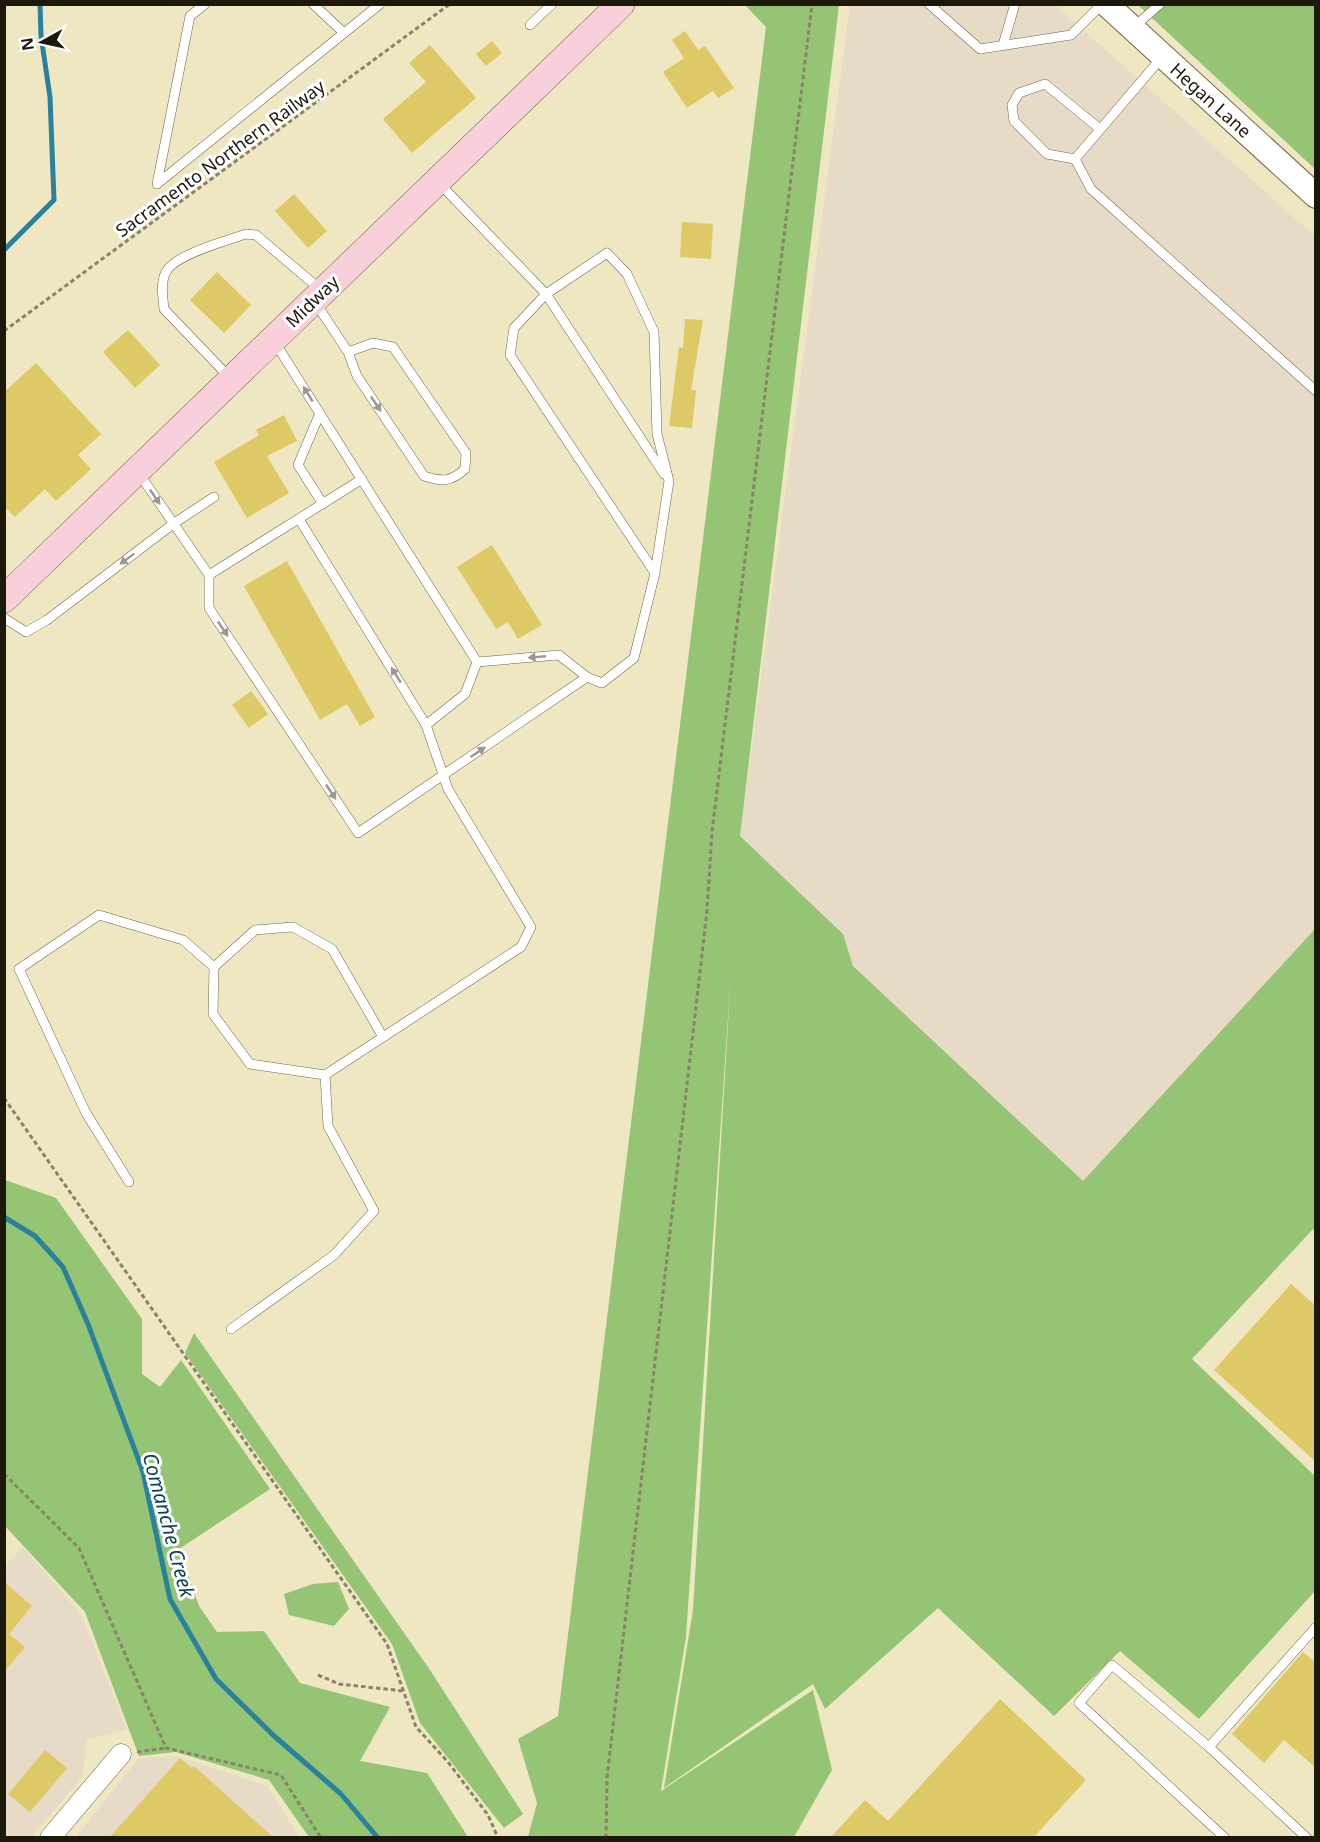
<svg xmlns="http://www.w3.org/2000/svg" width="1320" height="1842" font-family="'Noto Sans',sans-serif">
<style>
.industrial{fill:#e7dac6}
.green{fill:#94c474}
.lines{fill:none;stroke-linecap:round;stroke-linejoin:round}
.stream{stroke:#29819c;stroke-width:5}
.building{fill:#ddc965}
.service-casing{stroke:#6f6846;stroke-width:10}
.minor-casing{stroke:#6f6846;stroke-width:21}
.tertiary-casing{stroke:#6f6846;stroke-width:26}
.secondary-casing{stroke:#6f6846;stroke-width:28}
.path{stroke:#888369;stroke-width:3;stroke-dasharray:4.5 3;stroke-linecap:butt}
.service{stroke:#fff;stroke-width:9}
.minor{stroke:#fff;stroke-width:20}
.tertiary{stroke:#fff;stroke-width:24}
.secondary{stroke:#f9cfdb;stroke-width:27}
.oneway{fill:#999891}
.labels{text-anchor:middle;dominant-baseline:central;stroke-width:6;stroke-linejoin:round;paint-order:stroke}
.street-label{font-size:18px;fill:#1c190b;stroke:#fff}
.water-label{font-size:20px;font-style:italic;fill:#083f51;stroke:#fff}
</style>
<rect width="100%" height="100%" fill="#eee7c1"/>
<!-- industrial -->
<g class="industrial">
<path d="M850 5H1055L1315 236V929L1083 1182 853 966 843 934 740 836Z"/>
<path d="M23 1547 81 1614 127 1730 87 1739 83 1776 31 1837H5L4 1567Z"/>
<path d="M175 1756 268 1786 299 1837 75 1838 139 1758Z"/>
</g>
<!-- green -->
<g class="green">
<path d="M745 5H839L740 836 843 934 853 966 1083 1181 1315 929V1227L1192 1359 1315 1476V1591L1199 1719 1120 1651 1054 1716 938 1608 825 1709 813 1684 664 1788 693 1610 731 973 686 1637 661 1791 813 1690 832 1770 794 1837H528L537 1803 518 1739 558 1716 766 27Z"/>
<path d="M1138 5H1315V169Z"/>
<path d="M5 1180 56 1198 142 1319V1374L160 1387 181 1360 270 1489 179 1549 199 1606 217 1632 264 1631 300 1683 390 1707 360 1761 427 1773 468 1837H309L269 1780 176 1752 139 1756 85 1612 5 1526Z"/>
<path d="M194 1333 430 1670 523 1814 504 1828 420 1723 392 1644 185 1353Z"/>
<path d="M338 1582 349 1609 334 1626 289 1615 284 1594 313 1584Z"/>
</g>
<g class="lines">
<!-- stream -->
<g class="stream">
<path d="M4 250 54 200 50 97 41 36 40 4"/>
<path d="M4 1217 35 1236 63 1267 88 1324 143 1472 170 1599 216 1679 273 1735 341 1794 378 1838"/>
</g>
</g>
<!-- building -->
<g class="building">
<path d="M685 31 698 50 705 46 734 88 718 98 713 91 687 108 663 72 684 58 672 40Z"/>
<path d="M492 41 502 53 486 66 476 54Z"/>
<path d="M430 45 476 98 412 153 383 119 426 82 409 63Z"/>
<path d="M294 194 327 231 308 248 275 211Z"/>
<path d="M682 222 713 224 711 259 680 257Z"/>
<path d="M217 272 251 305 224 333 190 300Z"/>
<path d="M685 319 703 320 691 390H696L692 428 669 426 679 347 683 348Z"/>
<path d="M128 330 160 365 135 388 103 352Z"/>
<path d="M36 363 101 434 78 455 91 469 56 501 45 489 15 517 4 506V392Z"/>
<path d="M284 415 297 441 267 456 289 493 247 518 214 462 259 435 256 430Z"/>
<path d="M492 545 542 625 518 639 508 622 496 629 457 567Z"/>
<path d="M287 561 375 717 360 726 347 704 320 720 244 586Z"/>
<path d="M251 691 268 714 249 728 232 705Z"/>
<path d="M1291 1284 1316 1306V1462L1214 1370Z"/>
<path d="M4 1582 32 1606 9 1634 25 1647 4 1672Z"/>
<path d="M1303 1652 1316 1663V1768L1284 1740 1264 1763 1232 1734Z"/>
<path d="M1000 1699 1086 1780 1033 1838H830L865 1800 888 1821Z"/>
<path d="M45 1750 67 1768 30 1812 8 1794Z"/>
<path d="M180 1758 192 1768 194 1766 274 1838H109Z"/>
</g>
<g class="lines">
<!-- service casing -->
<g class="service-casing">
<g id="service">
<path d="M205 4 190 16 157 184 380 4"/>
<path d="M313 4 344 33"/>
<path d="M929 4 980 49 1071 35 1102 4"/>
<path d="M530 25 552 4"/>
<path d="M1134 27 1160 4"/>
<path d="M1003 45 1015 4"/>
<path d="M1163 56 1075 159 1091 189 1316 391"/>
<path d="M1075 159 1047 154 1014 121 1012 105 1019 93 1045 84 1100 129"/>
<path d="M439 183 546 294 664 474"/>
<path d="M315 302 348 352 357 376 424 476C442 482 451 482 465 469L466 453 393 347 373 343 348 352"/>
<path d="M274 341 477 662"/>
<path d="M230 378 164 309C163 297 160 283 166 272 174 255 228 240 246 234L256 235 321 290"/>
<path d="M320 413 298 465 323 504"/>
<path d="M138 472 209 575V608L358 833 587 677"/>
<path d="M299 519 426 725 448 789 531 927 521 947 325 1075 250 1064 213 1014 214 967 255 930 293 927 332 949 383 1037"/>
<path d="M209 575 362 479"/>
<path d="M4 618 26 632 47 620 173 524 214 497"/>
<path d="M477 662 559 655 587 677 602 683 634 658 655 573 510 355 514 328 546 294 607 253 627 274 654 332 657 434 669 481 655 573"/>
<path d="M426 725 465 694 477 662"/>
<path d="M129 1182 86 1113 19 969 99 915 183 940 214 967"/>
<path d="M231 1329 334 1255 374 1211 328 1126 325 1075"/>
<path d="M1209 1747 1112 1665 1079 1703 1225 1838"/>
<path d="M1307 1838 1209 1747 1316 1627"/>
</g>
</g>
<!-- minor casing -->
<g class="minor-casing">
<path id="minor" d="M50 1838 121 1754"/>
</g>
<!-- tertiary casing -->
<g class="tertiary-casing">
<path id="tertiary" d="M1106 4 1316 196"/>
</g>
<!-- secondary casing -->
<g class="secondary-casing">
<path id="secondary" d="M4 599 621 4"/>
</g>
<!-- path -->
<g class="path">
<path d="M4 331 450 4"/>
<path d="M4 1098 387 1644 416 1727 448 1762 488 1815 498 1838"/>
<path d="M4 1474 79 1548 166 1748 281 1775 321 1838"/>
<path d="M318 1675 339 1684 404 1691"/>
<path d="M137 1752 166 1748"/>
<path d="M606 1838 607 1778 707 911 712 832 812 4"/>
</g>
<!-- service -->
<use href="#service" class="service"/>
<!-- minor -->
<use href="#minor" class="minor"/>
<!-- tertiary -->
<use href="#tertiary" class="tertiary"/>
<!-- secondary -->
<use href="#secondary" class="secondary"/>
</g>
<!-- one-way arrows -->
<defs><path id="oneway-solid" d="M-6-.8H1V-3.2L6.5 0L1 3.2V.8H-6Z" transform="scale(1.5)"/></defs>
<g class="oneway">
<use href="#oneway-solid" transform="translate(308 394) rotate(-122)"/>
<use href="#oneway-solid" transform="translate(376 404) rotate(56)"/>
<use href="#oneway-solid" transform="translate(155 497) rotate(56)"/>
<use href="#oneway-solid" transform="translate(127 559) rotate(143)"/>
<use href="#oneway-solid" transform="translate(223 629) rotate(56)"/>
<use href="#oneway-solid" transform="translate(537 657) rotate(175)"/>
<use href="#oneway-solid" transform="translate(396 675) rotate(-122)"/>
<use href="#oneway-solid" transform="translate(478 752) rotate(-34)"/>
<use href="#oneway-solid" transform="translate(331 792) rotate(56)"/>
</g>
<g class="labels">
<!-- street labels -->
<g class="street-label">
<text transform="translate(1211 100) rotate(42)">Hegan Lane</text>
<text transform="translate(220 158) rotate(-36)">Sacramento Northern Railway</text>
<text transform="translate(312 301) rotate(-44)">Midway</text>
</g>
<!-- water labels -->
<g class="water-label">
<text transform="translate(169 1525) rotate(75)">Comanche Creek</text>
</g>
</g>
<!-- border -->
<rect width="1320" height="1842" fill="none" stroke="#1c190b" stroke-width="12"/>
<!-- north arrow -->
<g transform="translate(42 42) rotate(262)" stroke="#ffffff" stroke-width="4.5" paint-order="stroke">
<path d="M0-4.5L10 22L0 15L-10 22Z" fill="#1c190b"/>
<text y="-9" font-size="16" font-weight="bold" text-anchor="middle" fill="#1c190b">N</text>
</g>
</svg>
